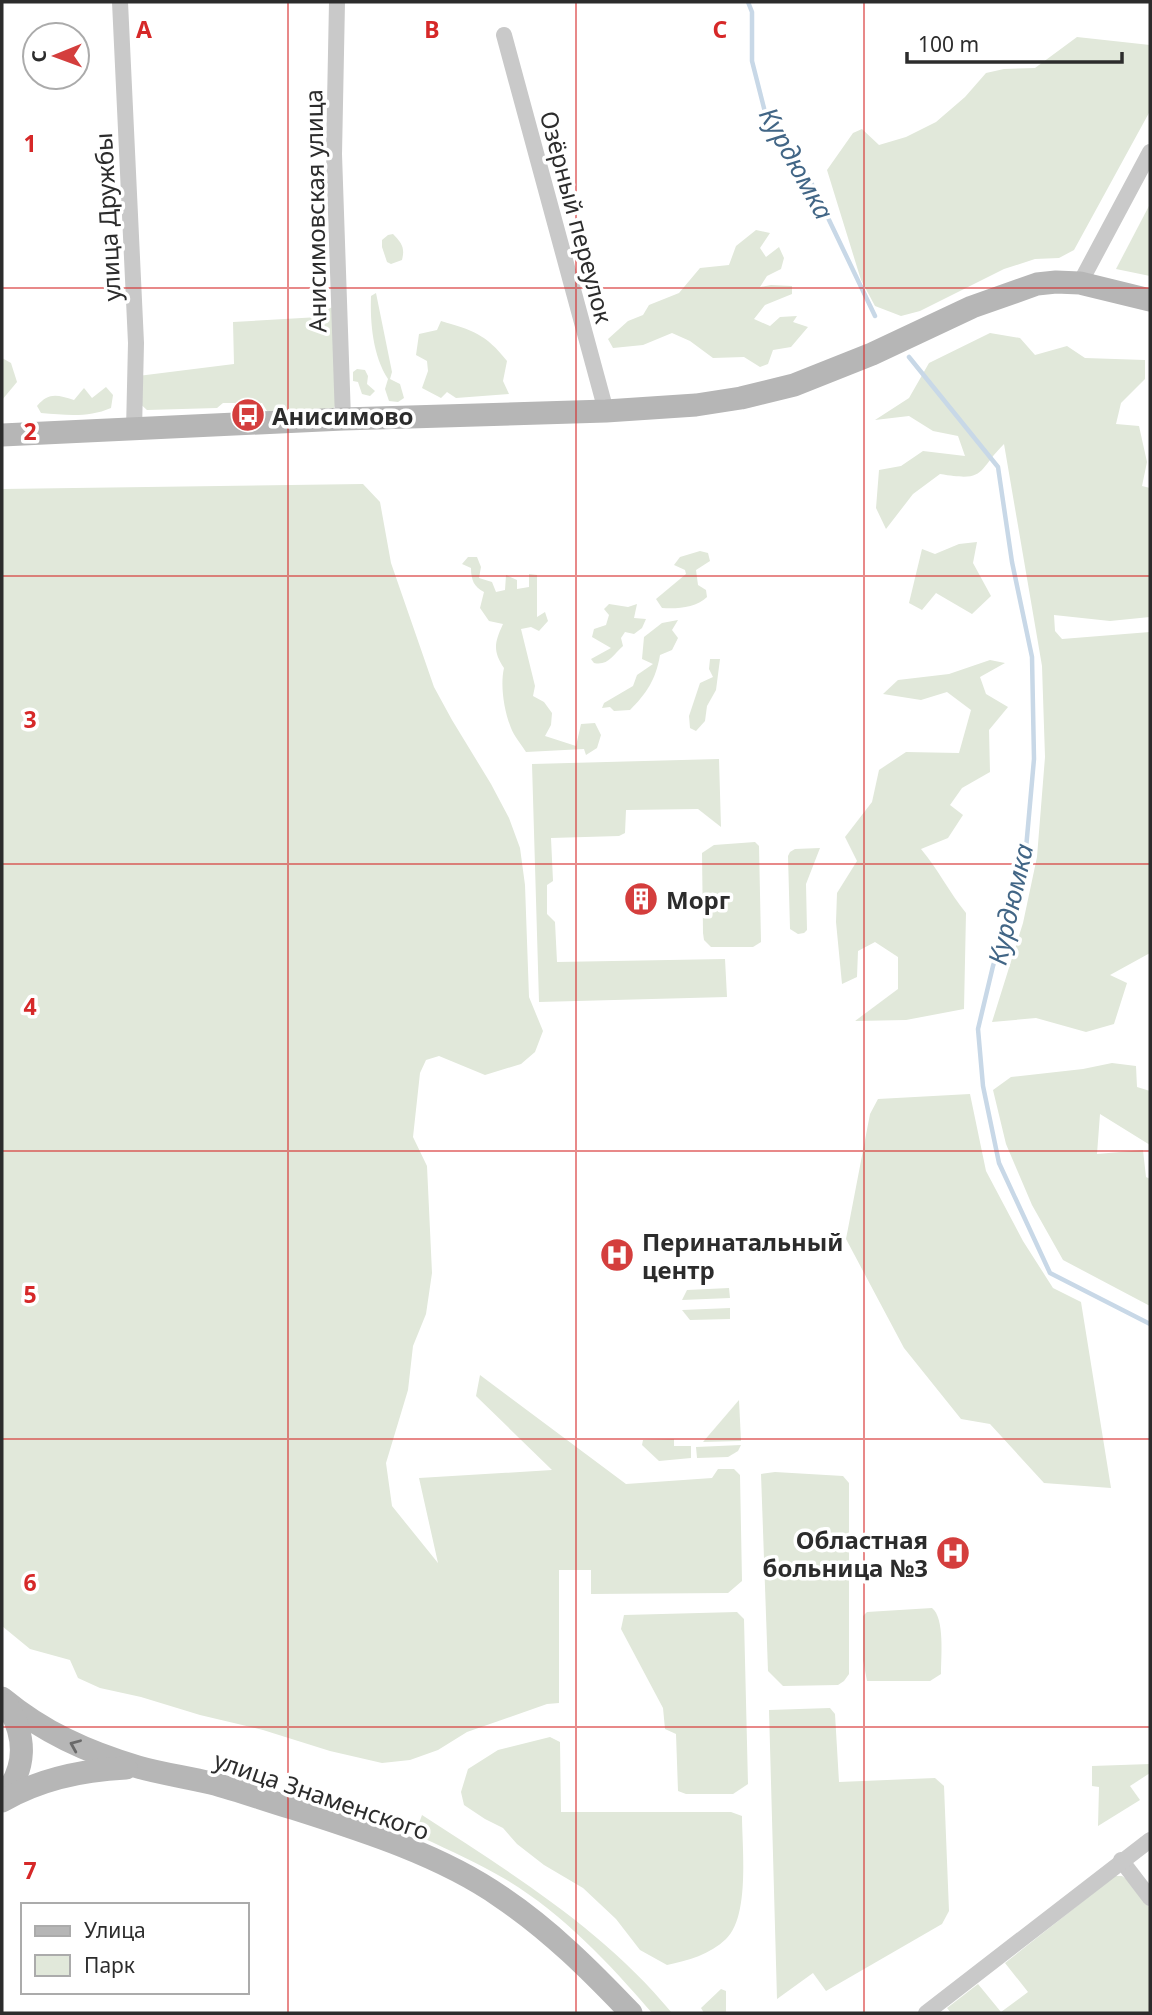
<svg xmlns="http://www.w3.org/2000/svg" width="1152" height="2015" font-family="'Noto Sans',sans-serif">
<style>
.green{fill:#e1e8da}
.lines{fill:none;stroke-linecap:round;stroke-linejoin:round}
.stream{stroke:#c8d8e7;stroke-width:4.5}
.street{stroke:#c9c9c9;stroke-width:16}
.secondary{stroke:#b6b6b6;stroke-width:23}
.oneway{stroke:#6a6a6a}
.grid{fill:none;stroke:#d62828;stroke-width:2;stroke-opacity:0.55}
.labels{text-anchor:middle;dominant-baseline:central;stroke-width:7;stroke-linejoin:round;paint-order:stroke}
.street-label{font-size:24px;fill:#2c2c2c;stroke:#fff}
.poi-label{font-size:24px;font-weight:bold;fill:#2c2c2c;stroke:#fff;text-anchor:start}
.water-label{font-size:26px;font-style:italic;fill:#426686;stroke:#fff}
.grid-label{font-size:23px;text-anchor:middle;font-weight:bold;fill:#d62828;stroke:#fff;stroke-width:7;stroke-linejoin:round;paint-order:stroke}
</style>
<rect width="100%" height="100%" fill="#fff"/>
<!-- green -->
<g class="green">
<path d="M1077 37 1150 45V111L1074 250 1059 258 1035 259 1004 269 920 311 901 316 875 306 861 280 827 170 853 133 862 129 879 145 906 137 936 122 965 97 986 73 1004 69 1035 68Z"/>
<path d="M1150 204V276L1116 269Z"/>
<path d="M756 230 770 233 760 248 766 257 779 247 784 258 781 269 767 276 760 287 771 285 792 286V294L765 305 754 319 770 326 780 317 797 316 793 322 808 327 791 347 773 350 768 364 760 367 744 357 713 358 690 341 672 333 643 345 613 348 608 339 628 321 643 315 649 305 679 293 700 268 729 265 736 246Z"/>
<path d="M393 234C402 243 405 248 402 260L391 264 387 262 382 247V240L388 235Z"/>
<path d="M376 293 392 372 390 379 400 384 404 398 398 402 389 401 385 389 388 379C373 356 370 323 371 296Z"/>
<path d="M335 306 337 403 333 409 267 411 262 403H223L217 408 147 410 137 401 138 376 234 364 233 322 319 317 323 311Z"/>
<path d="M441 321C472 330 486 334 507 361L503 381 509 394 456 398 447 392 441 398 422 388 428 371 427 361 416 355 419 334 437 330Z"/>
<path d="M990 333 1020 338 1035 355 1067 346 1085 358 1145 360V379L1121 403 1116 424 1139 426 1147 462 1142 486 1150 488V617L1110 621 1054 615 1055 631 1062 639 1150 632V953L1110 975 1127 983 1114 1024 1086 1032 1036 1018 992 1022 1023 923 1037 857 1045 757 1042 666 1004 444C976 472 987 482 940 474L913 494 886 529 876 508 879 470 901 466 923 451 965 456 958 436 933 431 909 416 875 420 909 398 929 363Z"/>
<path d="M2 358 11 363 17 382 2 400Z"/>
<path d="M357 369 365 370 368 376 367 384 375 391 370 396 362 394 358 382 353 381V372Z"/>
<path d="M106 387 113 395 111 408C88 418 66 415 41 413L37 406C49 392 57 395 74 400L84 388 92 398Z"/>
<path d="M363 484 380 502 391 563 434 687 452 720 491 784 509 818 520 848 525 885 529 997 543 1031 535 1052 521 1064 485 1075 439 1056 426 1060 420 1073 413 1137 427 1166 432 1273 426 1314 413 1346 408 1390 386 1463 392 1506 438 1563 419 1478 552 1470 476 1396 480 1375 626 1484 712 1478 718 1469H734L740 1475 742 1581 728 1593 591 1594V1570H559V1703L547 1704 467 1732 438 1750 410 1760 382 1763 330 1751 263 1730 200 1715 141 1697 100 1688 78 1678 70 1660 30 1649 2 1626V489Z"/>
<path d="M977 542 973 563 991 596 972 614 936 593 922 610 909 603 922 549 935 554 959 544Z"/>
<path d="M700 551 708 553 710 561 696 570 698 585 706 590 707 597C696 608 677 609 662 608L656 599 686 574 685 570 674 565 680 557Z"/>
<path d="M468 557H477L481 567 479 578 492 582 496 592 505 590 506 575 517 580V589L529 587V574L537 575V617L545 612 548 621 539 631 531 627 521 629 535 686 533 696 544 702 552 713 551 725 545 736 576 746 581 724 595 723 601 735 597 748 586 755 584 749 526 752C521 744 514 736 511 728 504 711 500 685 504 668 492 650 495 642 503 624L489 621 480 608 484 592C474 587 471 580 471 568L462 564Z"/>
<path d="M609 604 628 607 637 604 634 618 646 619 642 628 634 634 625 632 621 638 623 646C613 655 608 666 594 663L591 659 611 648 592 637 594 629 606 625 609 615 604 609Z"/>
<path d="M678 620 672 630 678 638 672 650 660 655C656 679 647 693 630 710L614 711 610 707 602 708 604 703 633 686 637 675 653 664 642 659 644 637 662 623Z"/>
<path d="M710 659H720L716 690 707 706 705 721 696 731 690 728 689 716 700 683 713 677 709 669Z"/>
<path d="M990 660 1005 663 980 677 986 694 1008 707 989 730 990 772 962 788 950 805 963 815 948 838 921 849C938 869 949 892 966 913L964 1009 906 1020 855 1021 898 989V957L875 942 858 951 857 977 842 984 836 922 837 893 857 861 845 837 872 802 879 770 906 752 959 753 971 710 947 692 921 700 883 694 898 680 949 674Z"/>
<path d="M719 759 721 827 698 809 626 810 625 833 619 836 551 838 553 881 547 885V914L555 922 557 962 725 959 727 997 539 1002 532 764Z"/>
<path d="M755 842 759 846 761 942 753 947H711L704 940 703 933 702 853 714 845Z"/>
<path d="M820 848 806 884 807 930 804 933 798 934 790 929 788 856 790 852 795 849Z"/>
<path d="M1112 1063 1136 1066 1137 1087 1150 1091V1145L1100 1114 1097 1154 1143 1150 1146 1177 1150 1179V1306L1063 1260 1032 1205 1006 1144 993 1090 1011 1077 1083 1069Z"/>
<path d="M970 1094 986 1171 1023 1241 1053 1288 1081 1302 1111 1488 1044 1483 990 1424 961 1419 904 1348 846 1239 870 1114 878 1099Z"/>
<path d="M729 1288 730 1298 682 1300 687 1290Z"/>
<path d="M730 1308V1319L690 1320 682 1310Z"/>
<path d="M739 1400 741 1441 703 1442Z"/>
<path d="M674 1439V1446H691V1458L659 1461 642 1445 643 1440Z"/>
<path d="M741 1445 738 1451 728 1457 697 1458 696 1447Z"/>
<path d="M775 1472 843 1476 849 1483V1674L844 1681 838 1685 783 1686 768 1671 761 1474Z"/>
<path d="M932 1608C945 1618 941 1658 941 1674L930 1681H867L863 1660V1616L867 1612Z"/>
<path d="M737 1612 744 1619 748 1784 733 1794H686L678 1791 676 1734 665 1729 663 1708 621 1629 624 1615Z"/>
<path d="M830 1708 835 1714 839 1782 935 1778 944 1786 949 1911 942 1924 826 1991 813 1973 777 1999 769 1710Z"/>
<path d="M550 1737 560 1742 561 1812H731L742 1816C742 1847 750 1917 726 1939 711 1954 687 1961 667 1965L640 1950 616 1919 583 1888 544 1865 517 1844 503 1828 485 1819 464 1805 461 1792 468 1769 498 1750Z"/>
<path d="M1150 1764V1773L1130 1786 1140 1800 1098 1826 1099 1787 1092 1786V1766Z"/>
<path d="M422 1815C511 1873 604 1930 672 2013H652C609 1963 562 1913 505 1879 478 1863 451 1851 423 1838L418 1826Z"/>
<path d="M1115 1876H1122L1129 1881 1150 1908V2013H951L947 2008 978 1984 1001 2012 1028 1992 1005 1963Z"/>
<path d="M721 1989 726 1991V2013H704L701 2008Z"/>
</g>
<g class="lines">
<!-- stream -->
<g class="stream">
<path d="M748 2 752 12V61L766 116 808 176 875 316"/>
<path d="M909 357 998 467 1012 562 1032 657 1034 759 1024 871 993 966 978 1029 983 1086 999 1163 1050 1273 1150 1324"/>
</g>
<!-- street -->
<g class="street">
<path d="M120 2 136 343 134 430"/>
<path d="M337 2 334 154 343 419"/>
<path d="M504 35 606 411"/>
<path d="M1080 283 1150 152"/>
<path d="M1121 1860 1150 1898"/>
<path d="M926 2013 1150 1840"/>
</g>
<!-- secondary -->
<g class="secondary">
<path d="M2 435 343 419 606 411 696 405 741 398 794 385 872 354 972 307 1037 284 1056 282 1080 283 1150 300"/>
<path d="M2 1698C43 1732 87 1752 138 1767 162 1774 187 1777 211 1783 238 1790 265 1800 292 1808 361 1830 441 1855 501 1897 550 1930 591 1971 631 2013"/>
<path d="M2 1798C27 1769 27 1737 7 1705"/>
<path d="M2 1801C40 1779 82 1770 126 1768"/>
</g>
</g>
<!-- one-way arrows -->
<defs><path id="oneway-chevron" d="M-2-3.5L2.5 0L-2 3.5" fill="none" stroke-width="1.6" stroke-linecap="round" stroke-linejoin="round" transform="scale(1.75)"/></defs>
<use class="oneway" href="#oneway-chevron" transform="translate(75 1745) rotate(-157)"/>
<!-- grid -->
<path class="grid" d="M288 2V2013M576 2V2013M864 2V2013M2 288H1150M2 576H1150M2 864H1150M2 1151H1150M2 1439H1150M2 1727H1150"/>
<!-- icons -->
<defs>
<g id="bus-disc" transform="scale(1.75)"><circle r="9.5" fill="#d43e3d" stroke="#fff"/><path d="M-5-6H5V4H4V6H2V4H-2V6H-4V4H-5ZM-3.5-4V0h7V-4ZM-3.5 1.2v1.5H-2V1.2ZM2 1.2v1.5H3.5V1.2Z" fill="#fff"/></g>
<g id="building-disc" transform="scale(1.75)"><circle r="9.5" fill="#d43e3d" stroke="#fff"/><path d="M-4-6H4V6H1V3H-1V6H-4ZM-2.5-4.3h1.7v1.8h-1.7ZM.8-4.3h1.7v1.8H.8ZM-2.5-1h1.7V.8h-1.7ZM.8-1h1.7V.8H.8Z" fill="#fff"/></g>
<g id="hospital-disc" transform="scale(1.75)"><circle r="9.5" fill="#d43e3d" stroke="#fff"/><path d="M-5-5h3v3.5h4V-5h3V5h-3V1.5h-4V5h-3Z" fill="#fff"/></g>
</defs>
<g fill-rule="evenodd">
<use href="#bus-disc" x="248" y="415"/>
<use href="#building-disc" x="641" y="899"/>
<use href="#hospital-disc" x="617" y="1255"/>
<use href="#hospital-disc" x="953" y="1553"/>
</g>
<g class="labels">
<!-- street labels -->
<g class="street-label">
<text transform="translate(315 211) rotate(-91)">Анисимовская улица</text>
<text transform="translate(107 217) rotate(-93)">улица Дружбы</text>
<text transform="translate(577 217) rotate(75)">Озёрный переулок</text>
<text transform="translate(322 1795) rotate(19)">улица Знаменского</text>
</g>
<!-- poi labels -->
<g class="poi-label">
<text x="272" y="415">Анисимово</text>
<text x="666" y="899">Морг</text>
<text x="642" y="1241">Перинатальный<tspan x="642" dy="28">центр</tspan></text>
<text x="928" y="1539" text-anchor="end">Областная<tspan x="928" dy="28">больница №3</tspan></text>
</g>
<!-- water labels -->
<g class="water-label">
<text transform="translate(797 163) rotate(61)">Курдюмка</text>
<text transform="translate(1010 904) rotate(-77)">Курдюмка</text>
</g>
</g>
<g class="grid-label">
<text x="144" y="38">A</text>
<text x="432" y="38">B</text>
<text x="720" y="38">C</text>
<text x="30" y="152">1</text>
<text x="30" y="440">2</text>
<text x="30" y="728">3</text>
<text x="30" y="1015">4</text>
<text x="30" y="1303">5</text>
<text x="30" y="1591">6</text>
<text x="30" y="1879">7</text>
</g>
<!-- border -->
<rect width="1152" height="2015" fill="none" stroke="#2c2c2c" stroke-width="7"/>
<!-- legend -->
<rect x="21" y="1903" width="228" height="91" fill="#ffffff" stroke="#ababab" stroke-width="2"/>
<rect x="35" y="1926" width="35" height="10" fill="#b6b6b6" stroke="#ababab" stroke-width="2"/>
<text x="84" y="1938" font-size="21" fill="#2c2c2c">Улица</text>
<rect x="35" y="1955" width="35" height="21" fill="#e1e8da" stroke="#ababab" stroke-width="2"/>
<text x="84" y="1973" font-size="21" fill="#2c2c2c">Парк</text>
<!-- north arrow -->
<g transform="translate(56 56) rotate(269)"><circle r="33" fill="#ffffff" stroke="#ababab" stroke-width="2"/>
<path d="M0-5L12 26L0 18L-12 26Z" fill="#d43e3d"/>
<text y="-10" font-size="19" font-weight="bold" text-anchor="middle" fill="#2c2c2c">С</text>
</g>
<!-- scale -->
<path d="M907 52v10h215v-10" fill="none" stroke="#2c2c2c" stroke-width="3.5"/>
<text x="918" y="52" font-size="21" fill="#2c2c2c" stroke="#ffffff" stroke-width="5" paint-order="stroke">100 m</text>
</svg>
